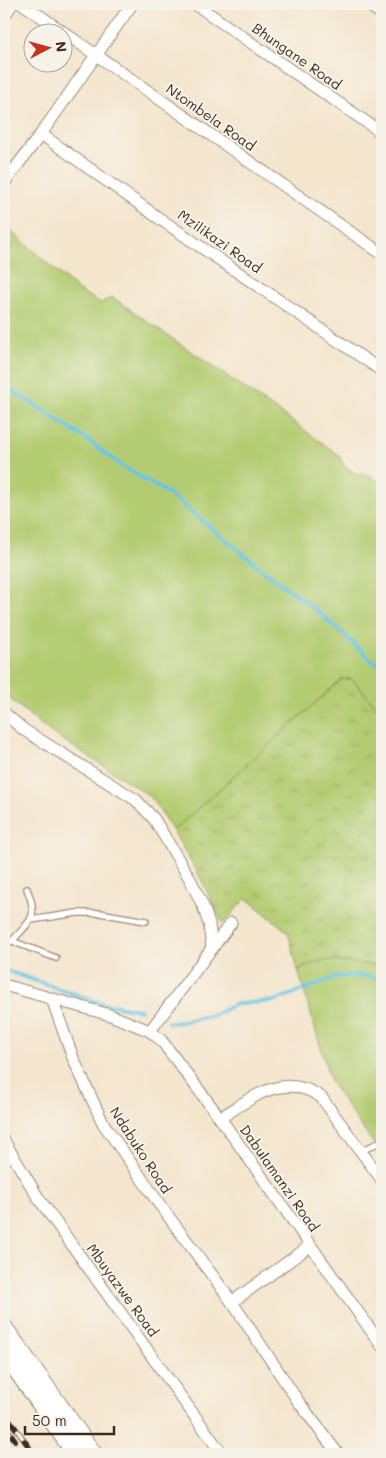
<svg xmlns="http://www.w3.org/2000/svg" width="386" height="1458" font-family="Mali,sans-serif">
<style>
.green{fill:#b3cc71;stroke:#777b48}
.park{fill:url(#park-tufts);stroke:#777b48}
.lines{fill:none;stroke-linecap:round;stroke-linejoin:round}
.stream{stroke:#65c4e4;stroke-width:4}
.lane-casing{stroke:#988876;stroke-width:8}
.street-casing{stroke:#988876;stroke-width:13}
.secondary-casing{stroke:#988876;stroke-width:18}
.lane{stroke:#fff;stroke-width:5.5}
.street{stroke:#fff;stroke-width:11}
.secondary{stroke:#fff;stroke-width:16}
.rail-casing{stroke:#3b2a1e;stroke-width:5.5}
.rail{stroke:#f7f3e8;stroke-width:4;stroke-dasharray:11;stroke-linecap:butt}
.labels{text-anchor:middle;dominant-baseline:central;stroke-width:4;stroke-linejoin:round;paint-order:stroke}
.street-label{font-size:14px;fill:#3b2a1e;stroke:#f7f3e8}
</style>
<defs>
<pattern id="park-tufts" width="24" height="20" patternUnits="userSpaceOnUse" patternTransform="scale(1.25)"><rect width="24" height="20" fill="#b3cc71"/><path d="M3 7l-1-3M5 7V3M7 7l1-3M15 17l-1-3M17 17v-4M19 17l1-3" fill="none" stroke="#9baf61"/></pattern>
</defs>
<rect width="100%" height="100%" fill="#f7f3e8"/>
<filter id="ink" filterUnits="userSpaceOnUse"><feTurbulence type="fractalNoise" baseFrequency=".02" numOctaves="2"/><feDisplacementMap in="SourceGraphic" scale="10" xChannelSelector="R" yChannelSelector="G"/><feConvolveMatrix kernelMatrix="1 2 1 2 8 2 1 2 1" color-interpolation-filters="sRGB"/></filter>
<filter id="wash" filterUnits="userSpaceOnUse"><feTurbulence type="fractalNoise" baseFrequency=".0096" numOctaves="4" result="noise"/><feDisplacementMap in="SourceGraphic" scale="20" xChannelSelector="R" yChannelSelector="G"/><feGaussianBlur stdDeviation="1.12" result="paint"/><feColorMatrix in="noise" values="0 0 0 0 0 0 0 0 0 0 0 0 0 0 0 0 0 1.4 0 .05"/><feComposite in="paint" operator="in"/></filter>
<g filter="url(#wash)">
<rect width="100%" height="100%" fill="#f4e5cd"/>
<!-- green -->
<g class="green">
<path d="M4 225 79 291 101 303 112 297 289 419 339 455 345 467 357 474 369 475 382 484V713L352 679H342L173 831 150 796 49 731 4 694Z"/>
<path d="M328 960 382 966V1156L331 1083 298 970 316 962Z"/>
</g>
<!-- park -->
<path class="park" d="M342 679H352L382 713V966L328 960 316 962 298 970 288 932 246 898 223 924 200 877 173 831Z"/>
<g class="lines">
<!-- stream -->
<g class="stream">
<path d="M4 385 82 436 125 468 169 494 261 568 321 614 369 658 382 667"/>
<path d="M4 970 104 1004 140 1010"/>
<path d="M168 1022 175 1023 214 1015 236 1004 274 1001 336 977 357 975 382 978"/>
</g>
</g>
</g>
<g filter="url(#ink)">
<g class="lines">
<!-- lane casing -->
<g class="lane-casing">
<g id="lane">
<path d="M31 920 77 913H100L146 921"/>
<path d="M4 939 12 941 56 958"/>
<path d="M12 941C31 920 39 918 27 889"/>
<path d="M361 1151 382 1141"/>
</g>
</g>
<!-- street casing -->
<g class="street-casing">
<g id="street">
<path d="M23 4 382 254"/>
<path d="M195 4 382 133"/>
<path d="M367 4 382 14"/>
<path d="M41 134 163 221 382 371"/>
<path d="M4 183 41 134 132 4"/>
<path d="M4 713 24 730 136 800 154 819 190 879 203 906 209 924 212 949"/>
<path d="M4 985 110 1015 150 1031 161 1040 220 1118 382 1346"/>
<path d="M52 999 73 1058 103 1123 160 1205 232 1302 298 1401 338 1454"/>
<path d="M150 1031 231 923"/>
<path d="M220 1118C254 1097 283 1071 321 1097L382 1180"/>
<path d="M4 1141 39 1199 222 1454"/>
<path d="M232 1302 310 1246"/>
</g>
</g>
<!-- secondary casing -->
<g class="secondary-casing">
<g id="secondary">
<path d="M4 12 9 4"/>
<path d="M4 1327 94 1454"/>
<path d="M4 1353 75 1454"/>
</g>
</g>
<!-- lane -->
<use href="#lane" class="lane"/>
<!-- street -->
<use href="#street" class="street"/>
<!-- secondary -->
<use href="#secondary" class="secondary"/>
<!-- rail casing -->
<g class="rail-casing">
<g id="rail">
<path d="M4 1412 34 1454"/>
<path d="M4 1425 15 1440"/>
</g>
</g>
<!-- rail -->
<use href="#rail" class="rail"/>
</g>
</g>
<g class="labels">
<!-- street labels -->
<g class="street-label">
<text transform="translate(297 56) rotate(35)">Bhungane Road</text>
<text transform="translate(211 117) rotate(35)">Ntombela Road</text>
<text transform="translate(220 241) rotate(35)">Mzilikazi Road</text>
<text transform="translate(141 1150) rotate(57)">Ndabuko Road</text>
<text transform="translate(280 1178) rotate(55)">Dabulamanzi Road</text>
<text transform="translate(123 1290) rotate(54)">Mbuyazwe Road</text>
</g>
</g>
<!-- margin -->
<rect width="386" height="1458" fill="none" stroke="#f7f3e8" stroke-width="20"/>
<!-- north arrow -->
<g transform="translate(48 48) rotate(84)"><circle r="24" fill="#f7f3e8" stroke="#aca397"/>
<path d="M0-4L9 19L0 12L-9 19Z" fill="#c8321e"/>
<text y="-8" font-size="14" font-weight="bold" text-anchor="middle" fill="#3b2a1e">N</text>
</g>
<!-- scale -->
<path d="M25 1426v8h89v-8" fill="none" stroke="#3b2a1e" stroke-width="2.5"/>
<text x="32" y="1426" font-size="15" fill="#3b2a1e" stroke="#f7f3e8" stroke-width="4" paint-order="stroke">50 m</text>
</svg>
